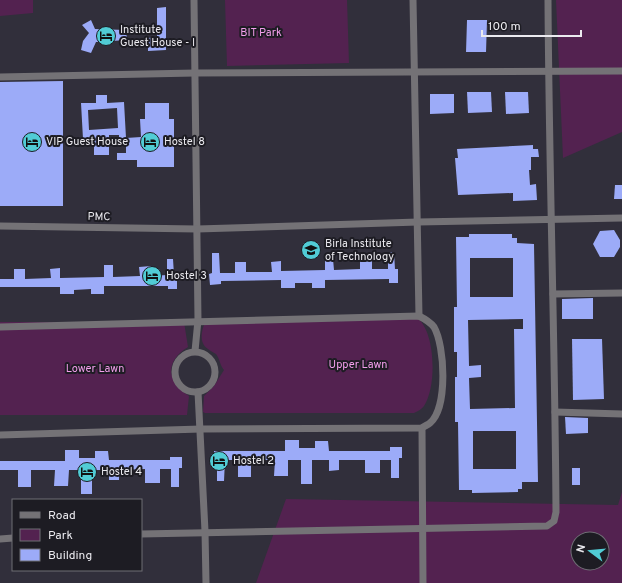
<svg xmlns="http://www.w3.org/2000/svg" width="622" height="583" font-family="Overpass,sans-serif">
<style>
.built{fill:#312f3b;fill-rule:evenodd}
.green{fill:#532250;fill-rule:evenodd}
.building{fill:#9cabf8;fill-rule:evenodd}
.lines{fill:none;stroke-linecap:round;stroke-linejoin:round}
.street{stroke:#747276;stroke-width:7}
.labels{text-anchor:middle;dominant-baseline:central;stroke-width:4;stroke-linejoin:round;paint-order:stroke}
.poi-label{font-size:11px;fill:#ebeaef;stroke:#1d1c23;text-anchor:start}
.park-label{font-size:11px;fill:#f49fed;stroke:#1d1c23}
.street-label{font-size:11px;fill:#ebeaef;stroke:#1d1c23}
</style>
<rect width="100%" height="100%" fill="#27252c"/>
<!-- built -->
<path class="built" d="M0 0H622V583H0ZM13 500H141V570H13ZM578 539H602V563H578Z"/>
<!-- green -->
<g class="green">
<path d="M0 0H33V13L0 16Z"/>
<path d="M225 0H347L349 63 227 66Z"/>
<path d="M556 0H622V132L563 158Z"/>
<path d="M416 317C436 330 437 387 424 406 422 409 418 411 414 413H205L203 412 204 396 214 386 224 370C220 366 220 359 216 354 213 352 210 351 208 349 199 343 201 331 205 323Z"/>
<path d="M0 322H184L188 347C164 362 167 381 189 396L187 415H0Z"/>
<path d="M622 492V583H256L286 499 618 505ZM578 539H602V563H578Z"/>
</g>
<!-- building -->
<g class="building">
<path d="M166 7V50L148 51V38L157 37V8Z"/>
<path d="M91 20 95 29 126 30 127 40 96 42 91 53 81 50 83 41 89 33 82 25Z"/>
<path d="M467 20H487L486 52H466Z"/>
<path d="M63 81V206H0V82Z"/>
<path d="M467 92H491L492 112 468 113Z"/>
<path d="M505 92H528L529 113 506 114Z"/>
<path d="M430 94H454V113L430 114Z"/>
<path d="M96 95H107V103L124 102 126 138H119V135H109V155H94V139H83L81 103H96ZM117 108 118 128 89 130 88 110Z"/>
<path d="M145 103H169V119H174V167H137V160H117V153H126V138L141 137 140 119H145Z"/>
<path d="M533 145V149H538L539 157H531V170H529L530 185 536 184 537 200 513 201V193L458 195 455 158H458L457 149Z"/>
<path d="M615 185H622V199H614Z"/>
<path d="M614 230 620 240V247L614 257H600L593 244 600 231Z"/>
<path d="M469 234H512V238H517V243L534 244 538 482H522V489H518V492L472 493V490H459L458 422H455V377H457V352H454V307H457L456 237H469ZM470 258H513V297H470ZM523 319V329H514L515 408 470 409 469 378 481 377V365L469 366 468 320ZM473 431H516V469H473Z"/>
<path d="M388 252H394L395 269H398V283H389V279L325 280V288H312V283H295V288H281V280L221 281V284L210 285 209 274 212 273V253H219L220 273H235V262H246V272H272L271 262 281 261V271L325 270V259H333L334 270 360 269V260H372V269H388Z"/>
<path d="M167 259H173L174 275H177V289H168V286H104V294H91V289L74 290V294H60V287H0V279H14V269H25V279L51 278 50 269 60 268V278L104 277V265H113V277L140 276 139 267 151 266V276L167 275Z"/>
<path d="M593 298V319H562V299Z"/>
<path d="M572 339H602L604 399 573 400Z"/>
<path d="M565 417 588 418V433L566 434Z"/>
<path d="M285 440H299V448H315V441H328L329 451H390V447H402V458H399V478H391V460H380V473H365V460H339V470L329 471V460H312V484H301V460H288V476H274L275 460H251V477H238V460H225L224 481H217V462H214V451H285Z"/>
<path d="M65 450H79V458H95V451H108L109 460H170V457H182V468H179V487H171V469H160V483H145V469L119 470V480H109V470H92V494H81V470H69L68 486H54L55 470H31V487H18V470H0V461H65Z"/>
<rect x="572" y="468" width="8" height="17"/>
</g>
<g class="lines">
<!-- street -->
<g class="street">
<path d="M194 0 198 320 195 351"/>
<path d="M413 0 419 316"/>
<path d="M0 77 195 73 622 71"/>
<path d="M0 226 197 229 418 222 622 218"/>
<path d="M553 294 622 293"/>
<path d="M0 327 419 316C425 319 430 322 434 327 445 346 448 408 430 423 428 425 424 426 422 428L201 429 0 435"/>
<circle cx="195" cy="372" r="20"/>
<path d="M198 392 205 531 206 583"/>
<path d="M555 412 622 414"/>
<path d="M422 428 423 583"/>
<path d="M141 534 547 526 554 521 556 512C555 342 549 171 548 0"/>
<path d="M0 539 13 538"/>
</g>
</g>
<!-- icons -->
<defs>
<g id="hotel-disc" transform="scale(1)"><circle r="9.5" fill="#51ccd5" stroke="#1d1c23"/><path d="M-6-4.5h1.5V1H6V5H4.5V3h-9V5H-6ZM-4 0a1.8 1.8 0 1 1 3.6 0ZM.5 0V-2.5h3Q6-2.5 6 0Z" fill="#111"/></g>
<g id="university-disc" transform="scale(1)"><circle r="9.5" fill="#51ccd5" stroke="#1d1c23"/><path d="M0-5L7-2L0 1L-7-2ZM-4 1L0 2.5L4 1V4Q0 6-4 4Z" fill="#111"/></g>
</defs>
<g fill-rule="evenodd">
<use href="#hotel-disc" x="106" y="36"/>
<use href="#hotel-disc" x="32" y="142"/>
<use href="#hotel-disc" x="150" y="142"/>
<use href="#university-disc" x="311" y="250"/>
<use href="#hotel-disc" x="152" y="276"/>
<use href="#hotel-disc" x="219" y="461"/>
<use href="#hotel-disc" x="87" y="472"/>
</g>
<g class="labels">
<!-- poi labels -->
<g class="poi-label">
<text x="120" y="30">Institute<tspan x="120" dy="13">Guest House - I</tspan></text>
<text x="46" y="142">VIP Guest House</text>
<text x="164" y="142">Hostel 8</text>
<text x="325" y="244">Birla Institute<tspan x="325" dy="13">of Technology</tspan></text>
<text x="166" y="276">Hostel 3</text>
<text x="233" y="461">Hostel 2</text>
<text x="101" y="472">Hostel 4</text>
</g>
<!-- park labels -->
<g class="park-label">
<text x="261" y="33">BIT Park</text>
<text x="358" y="365">Upper Lawn</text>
<text x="95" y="369">Lower Lawn</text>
</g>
<!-- street labels -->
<g class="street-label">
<text transform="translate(99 217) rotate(1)">PMC</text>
</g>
</g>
<!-- legend -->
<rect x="12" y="499" width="130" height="72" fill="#1d1c23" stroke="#6f6e75"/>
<rect x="20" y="512" width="20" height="6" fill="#747276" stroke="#6f6e75"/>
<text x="48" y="519" font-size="12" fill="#ebeaef">Road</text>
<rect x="20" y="529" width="20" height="12" fill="#532250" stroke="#6f6e75"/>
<text x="48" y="539" font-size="12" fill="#ebeaef">Park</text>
<rect x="20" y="549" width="20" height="12" fill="#9cabf8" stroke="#6f6e75"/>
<text x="48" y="559" font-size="12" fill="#ebeaef">Building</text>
<!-- north arrow -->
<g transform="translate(590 551) rotate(286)"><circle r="19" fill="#1d1c23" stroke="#6f6e75"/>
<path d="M0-3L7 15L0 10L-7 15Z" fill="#51ccd5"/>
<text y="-6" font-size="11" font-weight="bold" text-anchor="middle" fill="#ebeaef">N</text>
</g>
<!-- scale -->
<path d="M482 30v6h99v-6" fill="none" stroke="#ebeaef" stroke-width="2"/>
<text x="488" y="30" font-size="12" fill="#ebeaef" stroke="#1d1c23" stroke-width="3" paint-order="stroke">100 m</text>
</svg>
